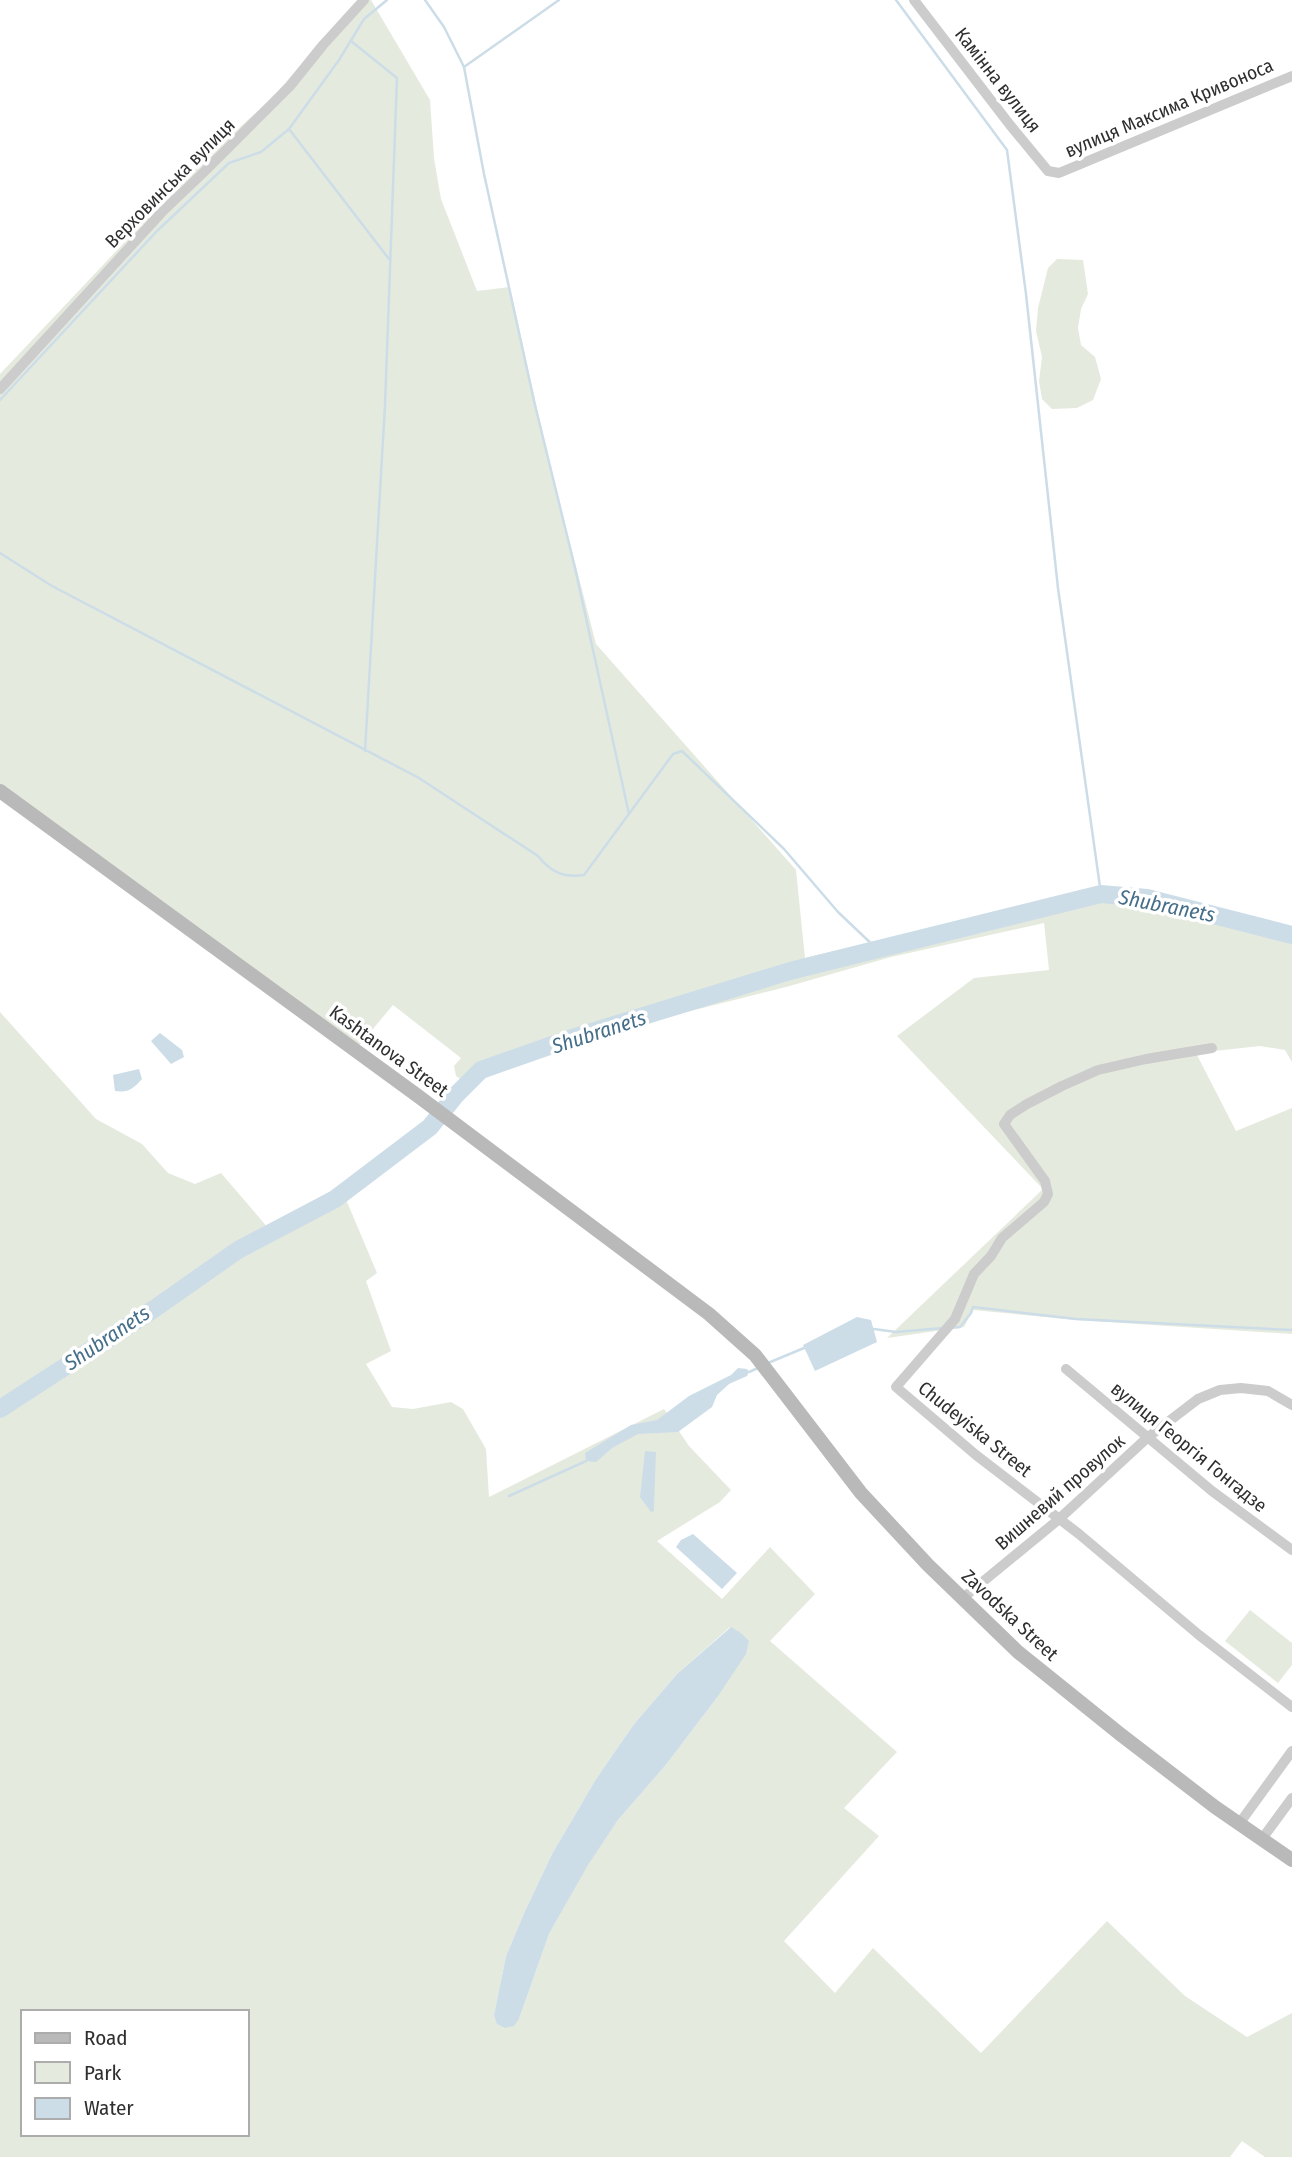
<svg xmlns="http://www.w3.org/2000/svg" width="1292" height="2157" font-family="'Fira Sans Condensed',sans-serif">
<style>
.green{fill:#e5eade;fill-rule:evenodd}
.water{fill:#ccdde8}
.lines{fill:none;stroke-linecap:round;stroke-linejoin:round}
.stream{stroke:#ccdde8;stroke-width:2.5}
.river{stroke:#ccdde8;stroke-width:18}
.street{stroke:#ccc;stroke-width:10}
.secondary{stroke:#b9b9b9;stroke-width:14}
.labels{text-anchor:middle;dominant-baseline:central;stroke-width:7;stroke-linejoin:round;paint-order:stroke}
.street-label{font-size:19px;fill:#2f2f2f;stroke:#fff}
.water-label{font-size:21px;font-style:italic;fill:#456e89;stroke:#fff}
</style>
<rect width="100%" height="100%" fill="#fff"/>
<!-- green -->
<g class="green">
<path d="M358 0H371L430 100 434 158 441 199 477 291 510 287 548 458 596 644 796 870 805 958 1096 888 1151 896 1292 933V1062L1285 1050 1260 1046 1196 1053 1236 1131 1292 1108V1334L1076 1320 973 1310 964 1327 887 1338 1043 1189 897 1036 974 978 1049 970 1044 923 891 957 786 987 639 1024 562 1048 484 1076 472 1087 456 1076 454 1066 461 1058 393 1005 351 1055 0 799V374L192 171 272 98Z"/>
<path d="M1057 259 1083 260 1088 294 1081 309 1078 328 1081 345 1095 357 1101 379 1093 400 1077 408 1052 409 1042 399 1039 381 1042 357 1036 331 1038 308 1048 268Z"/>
<path d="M0 1012 96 1119 142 1144 168 1173 195 1184 221 1173 269 1229 316 1201 345 1197 377 1273 366 1281 391 1351 366 1364 392 1407 413 1409 451 1402 463 1409 486 1449 489 1497 664 1409 689 1446 731 1490 720 1502 657 1541 722 1599 770 1547 815 1594 770 1641 897 1752 844 1808 879 1836 784 1941 835 1993 873 1948 981 2053 1107 1921 1185 1996 1247 2037 1292 2013V2157H1265L1242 2141 1230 2157H0ZM730 1627 716 1699 665 1766 618 1820 588 1864 549 1934 519 2019 494 2015 506 1956 525 1911 552 1854 596 1779 634 1724 677 1674ZM23 2012H247V2134H23Z"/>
<path d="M1250 1610 1292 1643V1665L1278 1683 1225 1641Z"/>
</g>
<!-- water -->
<g class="water">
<path d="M160 1033 182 1050 184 1057 171 1064 151 1041Z"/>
<path d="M139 1069 142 1079C133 1089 128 1093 115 1091L113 1075Z"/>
<path d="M857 1317 871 1320 877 1342 815 1371 803 1345Z"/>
<path d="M738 1368 747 1369 749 1372 747 1376 729 1384 717 1395 712 1407 678 1432 638 1434 612 1448 596 1462 586 1461 585 1453 631 1425 657 1420 689 1396 731 1375Z"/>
<path d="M645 1451 656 1452 654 1506V1511L651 1512 640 1497Z"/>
<path d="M693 1534 737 1573 722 1589 676 1547 681 1540Z"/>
<path d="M731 1627 741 1633 749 1641 746 1654 716 1699 665 1766 618 1820 588 1865 549 1934 519 2019 514 2026 505 2028 497 2024 494 2015 506 1956 525 1911 552 1854 596 1779 634 1724 677 1674Z"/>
</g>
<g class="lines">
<!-- stream -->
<g class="stream">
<path d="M387 0 364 19 339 60 289 129 389 259"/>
<path d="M425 0 444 27 464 67 484 174 534 401 575 568 629 814"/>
<path d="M896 0 1007 150 1026 294 1058 588 1101 894"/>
<path d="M351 41 397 78 385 405 365 751"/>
<path d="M464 67 559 0"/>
<path d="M0 400 156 232 229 163 261 152 289 129"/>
<path d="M0 553 52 586 419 778 538 856C551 872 563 878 584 875L673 754 682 751 784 849 838 912 878 950"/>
<path d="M950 1328 960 1327 971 1313 973 1307 1076 1319 1292 1330"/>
<path d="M874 1329 896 1332 943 1328"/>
<path d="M768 1363 804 1348"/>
<path d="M749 1372 758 1368"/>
<path d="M509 1496 586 1461"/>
</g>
<!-- river -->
<path class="river" d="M0 1409 154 1309 238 1250 335 1199 430 1127 455 1096 481 1070 575 1037 790 971 1101 894 1147 898 1292 935"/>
<!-- street -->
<g class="street">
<path d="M914 0 1010 125 1048 171 1059 173 1292 76"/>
<path d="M0 389 162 212 205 171 290 86 323 45 364 0"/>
<path d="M1212 1048 1146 1059 1098 1070 1062 1086 1027 1104 1010 1115 1004 1124 1045 1181 1048 1194 1044 1202 1002 1238 991 1256 974 1274 955 1319 896 1387 976 1455 1079 1534 1199 1635 1292 1707"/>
<path d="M1066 1369 1212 1491 1292 1550"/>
<path d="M963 1598 1058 1520 1147 1438 1198 1399 1220 1390 1241 1388 1268 1391 1292 1405"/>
<path d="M1239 1824 1292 1751"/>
<path d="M1262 1839 1292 1798"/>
</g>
<!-- secondary -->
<path class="secondary" d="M0 791 418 1096 709 1314 755 1355 861 1493 928 1565 1018 1652 1120 1734 1215 1807 1292 1860"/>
</g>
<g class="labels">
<!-- street labels -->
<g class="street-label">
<text transform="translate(998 80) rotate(52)">Камінна вулиця</text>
<text transform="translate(1169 108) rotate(-23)">вулиця Максима Кривоноса</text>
<text transform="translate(170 183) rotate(-45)">Верховинська вулиця</text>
<text transform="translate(389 1051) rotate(36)">Kashtanova Street</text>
<text transform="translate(975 1429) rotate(39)">Chudeyiska Street</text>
<text transform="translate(1189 1447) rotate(39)">вулиця Георгія Гонгадзе</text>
<text transform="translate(1060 1492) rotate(-41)">Вишневий провулок</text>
<text transform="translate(1010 1615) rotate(43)">Zavodska Street</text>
</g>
<!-- water labels -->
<g class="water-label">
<text transform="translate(1167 906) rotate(11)">Shubranets</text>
<text transform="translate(599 1032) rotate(-18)">Shubranets</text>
<text transform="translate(107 1338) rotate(-34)">Shubranets</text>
</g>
</g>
<!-- legend -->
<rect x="21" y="2010" width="228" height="126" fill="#ffffff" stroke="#acacac" stroke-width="2"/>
<rect x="35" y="2033" width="35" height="10" fill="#b9b9b9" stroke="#acacac" stroke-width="2"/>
<text x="84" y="2045" font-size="21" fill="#2f2f2f">Road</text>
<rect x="35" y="2062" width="35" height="21" fill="#e5eade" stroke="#acacac" stroke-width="2"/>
<text x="84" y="2080" font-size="21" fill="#2f2f2f">Park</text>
<rect x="35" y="2098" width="35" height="21" fill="#ccdde8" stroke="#acacac" stroke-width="2"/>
<text x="84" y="2115" font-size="21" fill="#2f2f2f">Water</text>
</svg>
